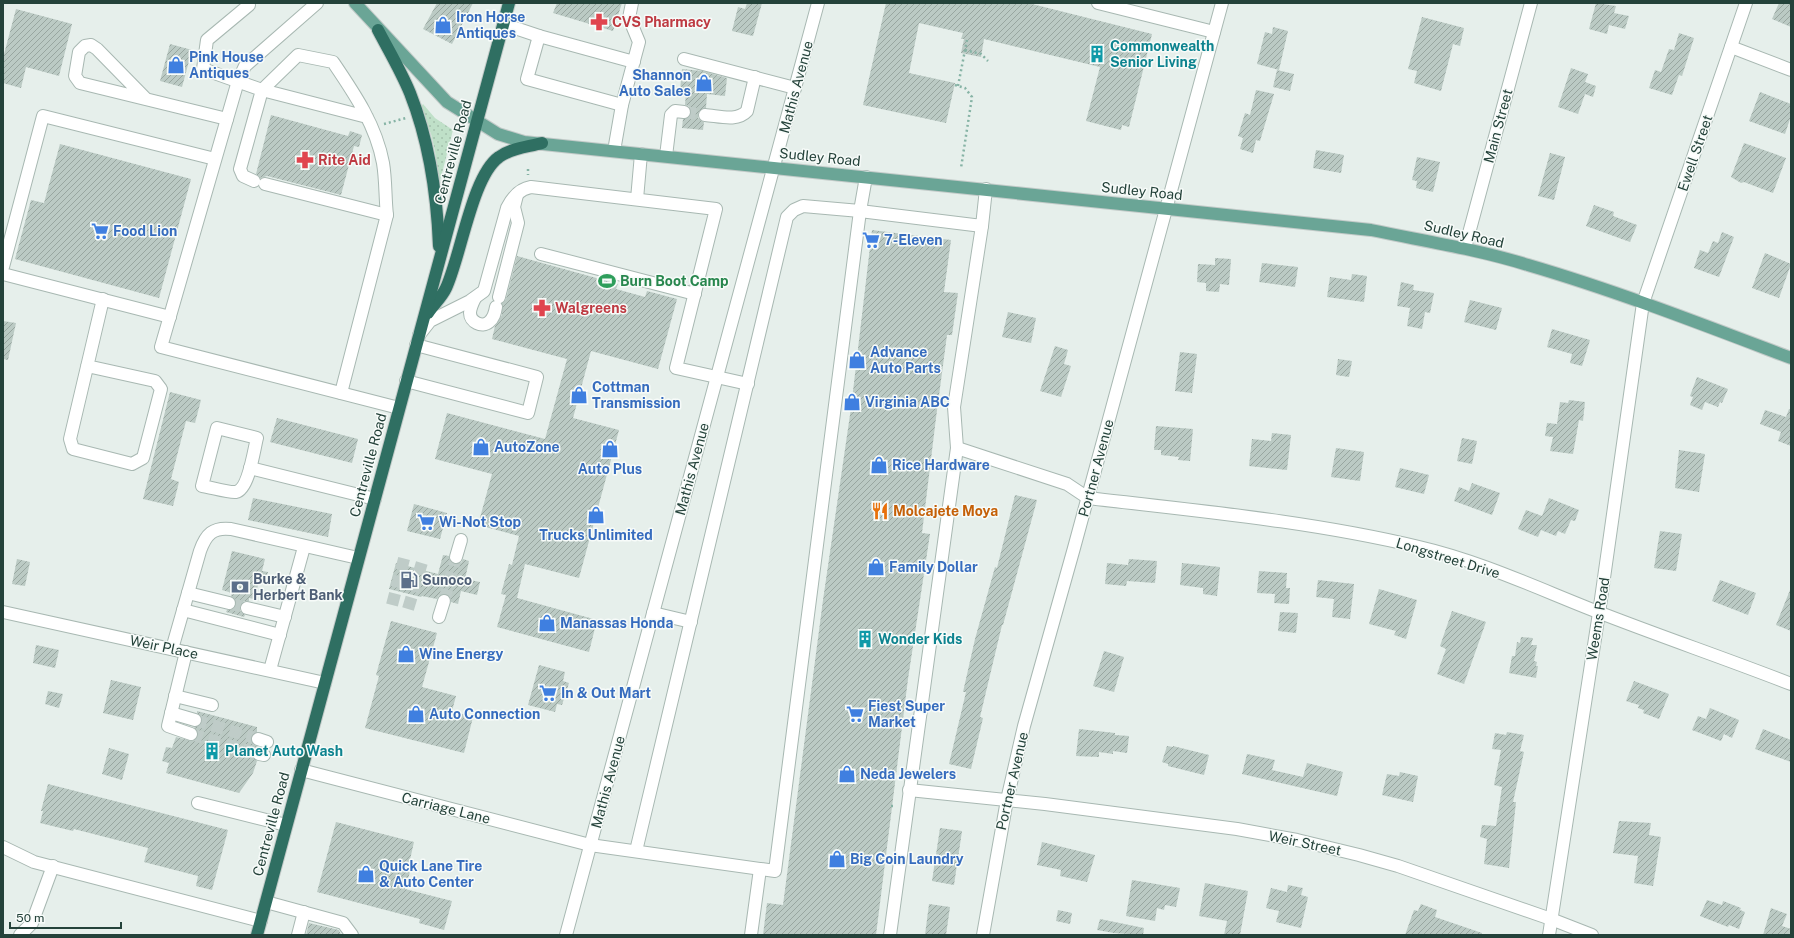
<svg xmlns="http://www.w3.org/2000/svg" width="1794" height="938" font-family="'Public Sans',sans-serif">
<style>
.grass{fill:url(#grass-dots)}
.building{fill:url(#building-hatch)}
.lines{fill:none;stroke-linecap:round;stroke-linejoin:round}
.minor-tunnel{stroke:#bfccc8;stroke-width:12;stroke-dasharray:12 6;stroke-linecap:butt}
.minor-casing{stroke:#a8b8b2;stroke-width:14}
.major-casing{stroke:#c2cac8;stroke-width:14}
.highway-casing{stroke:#c2cac8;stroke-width:14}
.path{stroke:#86b3a5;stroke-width:2.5;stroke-dasharray:2 3;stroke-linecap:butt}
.minor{stroke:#fff;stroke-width:12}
.major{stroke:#6aa596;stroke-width:12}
.highway{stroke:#2f6f62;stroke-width:12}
.labels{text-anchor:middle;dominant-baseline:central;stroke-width:3;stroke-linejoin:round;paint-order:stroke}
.shop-label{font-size:14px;font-weight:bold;fill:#366cbe;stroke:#f7fbf9;text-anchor:start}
.health-label{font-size:14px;font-weight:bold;fill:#be3a42;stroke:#f7fbf9;text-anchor:start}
.culture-label{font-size:14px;font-weight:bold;fill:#0d838f;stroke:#f7fbf9;text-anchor:start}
.street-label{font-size:14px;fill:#24423a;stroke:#f7fbf9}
.leisure-label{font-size:14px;font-weight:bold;fill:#27864d;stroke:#f7fbf9;text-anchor:start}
.food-label{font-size:14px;font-weight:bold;fill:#c56008;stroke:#f7fbf9;text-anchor:start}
.service-label{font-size:14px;font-weight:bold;fill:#4e5e75;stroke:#f7fbf9;text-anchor:start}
</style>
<defs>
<pattern id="grass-dots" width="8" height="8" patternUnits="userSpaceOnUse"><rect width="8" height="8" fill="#bfe0c8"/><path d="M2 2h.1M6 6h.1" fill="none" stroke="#a4c1ad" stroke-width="1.8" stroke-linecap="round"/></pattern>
<pattern id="building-hatch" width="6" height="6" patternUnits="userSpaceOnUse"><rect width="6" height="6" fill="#bbcac4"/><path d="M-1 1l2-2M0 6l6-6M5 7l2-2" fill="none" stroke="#98a6a0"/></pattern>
</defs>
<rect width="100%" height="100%" fill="#e6efeb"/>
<!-- grass -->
<path class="grass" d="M423 104 435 118 453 130 439 185 435 151 431 134 420 108Z"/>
<!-- building -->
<g class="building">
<path d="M437 3H473L452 44 423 29Z"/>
<path d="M557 3H622L613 31 553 13Z"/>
<path d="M747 3H762L753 36 732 31 738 7 745 9Z"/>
<path d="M886 3H1028L1152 34 1129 127 1122 125 1121 130 1086 121 1100 67 984 39 981 57 961 53 964 39H961L963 33 919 23 909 73 955 83 946 123 863 105Z"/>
<path d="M1596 3 1616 6 1614 13 1629 16 1625 29 1609 25 1607 34 1589 29Z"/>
<path d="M1779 3H1791V27L1772 19Z"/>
<path d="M16 9 72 24 59 76 26 67 21 88 3 83V58Z"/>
<path d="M1422 17 1464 28 1460 46 1453 44 1441 91 1414 83 1417 71 1408 69Z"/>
<path d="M1273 27 1288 31 1279 70 1257 64 1265 32 1272 34Z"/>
<path d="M1679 33 1694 38 1682 76 1679 75 1672 95 1649 88 1655 70 1661 72 1669 49 1674 50Z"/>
<path d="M170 44 192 50 182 87 160 81Z"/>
<path d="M1571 68 1588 74 1585 82 1596 86 1593 97 1585 94 1578 114 1558 107Z"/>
<path d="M682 69 702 71 727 78 725 96 707 94 706 108 699 111 698 118 704 122 703 130 682 128 683 119 690 117 691 112 689 106 685 105 686 92 680 91Z"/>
<path d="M1277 70 1294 74 1290 91 1273 87Z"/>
<path d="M1256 90 1274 94 1260 141 1256 140 1253 153 1240 149 1243 138 1238 136 1245 113 1250 115Z"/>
<path d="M1760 92 1791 104V116L1785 134 1749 121Z"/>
<path d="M271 115 348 136 350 131 362 135 359 147 354 146 341 195 267 176 261 178 256 174Z"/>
<path d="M1744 143 1786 158 1773 193 1744 182 1741 183 1731 177Z"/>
<path d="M60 144 191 179 159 298 15 259 31 200 44 203Z"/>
<path d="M1316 150 1344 155 1341 173 1313 168Z"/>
<path d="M1550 153 1565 157 1554 200 1538 196Z"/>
<path d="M1417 157 1440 162 1433 192 1416 188 1417 181 1412 180Z"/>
<path d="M1594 205 1614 212 1613 216 1637 225 1630 242 1586 226Z"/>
<path d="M872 230 951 240 944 292 958 293 952 335H947L936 418 922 533 930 534 908 679 876 935H763L767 903 783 905 823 600 851 408Z"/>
<path d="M1722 232 1734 237 1719 277 1694 268 1700 250 1708 253 1713 241 1718 243Z"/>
<path d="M1765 253 1791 264 1779 298 1752 288Z"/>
<path d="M517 256 618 284 616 289 645 297 647 291 677 299 658 369 591 351 573 418 619 430 579 578 525 564 517 598 510 596 597 620 589 652 497 627 506 595 501 594 509 564 512 565 519 536 478 525 492 474 435 459 447 413 545 439 567 359 492 339 495 326 502 315V303L506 299Z"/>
<path d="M1215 258 1231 259 1229 285 1220 284 1219 292 1206 291V283L1197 282 1198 264 1215 265Z"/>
<path d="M1262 263 1298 267 1295 287 1259 282Z"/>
<path d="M1352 274 1367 276 1364 302 1327 297 1330 277 1351 280Z"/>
<path d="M1401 282 1414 285 1413 290 1434 293 1430 313 1425 312 1422 329 1407 326 1410 308 1397 306Z"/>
<path d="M1470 300 1502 308 1496 330 1464 322Z"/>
<path d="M1008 312 1036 318 1031 343 1002 337Z"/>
<path d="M3 321 16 323 8 360 3 359Z"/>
<path d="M1552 329 1590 340 1582 366 1570 363 1572 354 1547 347Z"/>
<path d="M1055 346 1068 350 1064 364 1071 366 1061 397 1040 391Z"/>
<path d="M1180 352 1197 354 1192 393 1175 391Z"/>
<path d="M1338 359 1352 361 1349 377 1336 375Z"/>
<path d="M1697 377 1728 389 1722 403 1720 402 1718 407 1705 402 1702 410 1690 405 1693 397 1690 396Z"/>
<path d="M170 392 201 400 195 423 186 421 171 479 179 482 173 506 143 499Z"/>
<path d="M1569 400 1585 402 1583 421 1579 420 1573 454 1550 451 1553 437 1545 436 1547 423 1557 424 1560 402 1568 403Z"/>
<path d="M1789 409H1791V446L1778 441 1781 432 1760 424 1765 410 1786 417Z"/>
<path d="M277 418 358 439 352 463 270 442Z"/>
<path d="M1156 426 1193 429 1190 461 1178 460 1179 457 1161 455V450H1154Z"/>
<path d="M1272 433 1291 435 1287 470 1249 466 1252 439 1271 441Z"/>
<path d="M1462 438 1477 441 1472 464 1457 461Z"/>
<path d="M1336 448 1364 452 1360 481 1331 477Z"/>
<path d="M1679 450 1705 454 1699 492 1675 488Z"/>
<path d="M1400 468 1429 475 1424 494 1395 487Z"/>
<path d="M1472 483 1500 493 1492 515 1454 501 1459 487 1469 491Z"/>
<path d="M1015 495 1037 500 1003 625H1002L980 717 983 718 971 769 949 764 966 692H963L975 639 995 567 997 568Z"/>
<path d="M253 498 332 514 328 537 248 520Z"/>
<path d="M1549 498 1579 510 1575 521 1571 520 1565 534 1558 531 1556 536 1541 530 1538 537 1518 529 1526 510 1542 516Z"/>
<path d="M414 504 447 513 440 539 407 531Z"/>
<path d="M1660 531 1682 534 1676 571 1654 568Z"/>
<path d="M232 551 265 559 262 571 268 572 265 584 259 582 254 599 249 598V601H244L240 606V611L245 615 244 617 226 612 227 610 235 608 236 601 231 596 232 593 222 590Z"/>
<path d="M443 555 449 556 450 562 454 564 461 563 463 559 469 561 465 579 480 582 477 595 461 591 458 604 451 602 450 596 446 594 439 595 437 599 422 596 421 597 389 589 396 563 438 574Z"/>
<path d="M17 559 30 562 25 586 12 584Z"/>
<path d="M1129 559 1157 561 1155 583 1127 581 1126 586 1105 584 1107 563 1128 565Z"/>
<path d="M1182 563 1220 567 1217 596 1203 594V588L1180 585Z"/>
<path d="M1259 571 1287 573 1286 588H1290L1289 604 1274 603 1275 594 1257 593Z"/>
<path d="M1318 580 1354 584 1350 619 1332 617 1334 599 1316 597Z"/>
<path d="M1720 580 1756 593 1748 615 1712 601Z"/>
<path d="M1379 589 1417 600 1406 639 1394 635 1396 631 1369 624Z"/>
<path d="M1790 590H1791V631L1776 625Z"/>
<path d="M1452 611 1486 622 1464 684 1437 674 1446 649 1440 646Z"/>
<path d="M1280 612 1298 613 1296 633 1278 631Z"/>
<path d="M391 621 437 633 422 687 456 696 452 711 473 717 464 753 365 728 379 676 376 675Z"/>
<path d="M1521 637 1533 638 1531 645H1537L1534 661 1537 662 1536 666H1538L1536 678 1509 673 1512 656H1515L1517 642 1520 643Z"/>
<path d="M36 645 59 650 55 668 33 663Z"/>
<path d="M1104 651 1124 657 1114 692 1093 686Z"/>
<path d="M539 665 565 672 563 681 569 683 562 705 557 704 555 712 528 705Z"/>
<path d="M111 680 141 687 133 720 103 713Z"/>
<path d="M1634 681 1669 694 1659 719 1643 713 1644 710 1638 708 1639 705 1626 701Z"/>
<path d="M48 691 63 694 59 708 45 704Z"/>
<path d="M1710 708 1739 720 1732 738 1724 734 1721 741 1692 730 1698 716 1706 719Z"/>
<path d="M197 711 257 727V732L253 734 251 740 253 744 258 747 254 749 252 753V757L257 761 253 773 239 793 166 773 169 763 162 761 166 747 172 748 176 737 192 741 198 737V732L194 727 200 725 202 719 197 713Z"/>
<path d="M1079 729 1115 733V735L1129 736 1127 753 1113 751V754L1099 752V757L1076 756Z"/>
<path d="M1763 729 1791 740V762L1755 749Z"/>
<path d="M1507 732 1524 735 1520 751 1524 752 1513 802H1516L1509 868 1484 864 1487 839 1480 837 1482 825 1496 826 1502 787 1494 785 1501 750 1492 749 1495 733 1506 735Z"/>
<path d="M1167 746 1173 747V746L1209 755 1204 775 1168 766V764L1162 762Z"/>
<path d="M109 748 129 754 122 780 102 774Z"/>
<path d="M1247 754 1275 760 1272 770 1303 777 1307 763 1343 772 1337 796 1242 774Z"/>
<path d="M1400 772 1418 776 1413 802 1382 795 1387 774 1399 776Z"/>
<path d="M48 784 228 830 212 890 196 886 198 876 144 862 148 848 74 829 73 831 40 823 43 811H41Z"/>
<path d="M1619 821 1651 823 1649 835 1661 837 1653 886 1634 883 1638 856 1613 853Z"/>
<path d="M336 822 414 842 409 864 412 865 405 889 452 901 444 930 419 923 420 919 317 892Z"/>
<path d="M940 828 962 831 954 885 932 881Z"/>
<path d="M1042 842 1095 855 1087 882 1060 876 1061 870 1037 865Z"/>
<path d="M1132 880 1180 888 1176 907 1165 905 1164 910 1157 908 1155 921 1126 916Z"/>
<path d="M1205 883 1248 891 1240 935H1224L1227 921 1199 916Z"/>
<path d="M1288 885 1303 888 1301 895 1308 897 1301 928 1276 922 1279 911 1266 908 1271 888 1287 892Z"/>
<path d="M1707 900 1722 905 1723 901 1741 908 1740 910 1745 912 1739 929 1729 925 1728 927 1700 916Z"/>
<path d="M929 904 950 907 946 935H925Z"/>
<path d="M1421 904 1437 910 1435 917 1482 933V935H1405L1414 910 1418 911Z"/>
<path d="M1771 908 1787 914 1782 926 1791 929V935H1763Z"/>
<path d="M1058 910 1072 913 1070 924 1056 921Z"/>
<path d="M1100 919 1144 928 1143 935 1114 933 1097 930Z"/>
<path d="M309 923 339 930 341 935H306Z"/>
</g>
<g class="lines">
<!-- minor-tunnel -->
<g class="minor-tunnel">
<path d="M684 112 705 115"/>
<path d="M444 601 456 557"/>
<path d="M229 603 247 608"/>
<path d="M392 605 405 555"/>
<path d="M408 609 423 559"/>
<path d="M195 720 258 739"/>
<path d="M191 734 259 754"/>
</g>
<!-- minor casing -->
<g class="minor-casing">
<g id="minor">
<path d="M317 3 245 66 238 81 161 347 399 408"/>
<path d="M632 3 629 18 639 42 622 105 527 79 539 36 634 62"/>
<path d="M1098 3 1214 32"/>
<path d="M249 5 207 40 203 69 262 90 240 169 243 176 254 181"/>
<path d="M503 24 539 36"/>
<path d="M1731 47 1791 70"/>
<path d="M684 59 795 88"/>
<path d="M146 99 97 49 91 45 85 46 79 52 75 76 80 83 227 119"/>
<path d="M705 115C719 116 737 122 747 111L755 77"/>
<path d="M614 151 622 105"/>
<path d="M666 156 671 115 675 111 684 112"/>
<path d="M265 184 387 215"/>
<path d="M637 199 641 154"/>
<path d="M1465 248 1531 3"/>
<path d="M541 254 695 294"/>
<path d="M3 267 43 116 215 159"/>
<path d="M3 274 170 317"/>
<path d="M499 297 518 223 514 207 517 195"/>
<path d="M475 298C473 302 470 308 470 313 470 322 482 328 489 322 494 318 495 313 496 307"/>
<path d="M419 335 430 321 470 301 484 291 507 208C512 198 519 189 531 187L716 209 676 368 748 384"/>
<path d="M87 366 155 381 161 389 143 458 132 464 73 449 70 439 103 299"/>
<path d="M406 381 528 413 537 377 416 345"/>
<path d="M341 393 387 215C385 198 386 181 383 163 376 125 354 93 333 62L298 55 262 90 367 117"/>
<path d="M217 428 257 438C254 449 249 489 236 492 229 493 210 487 202 486Z"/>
<path d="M957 448 1067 484 1088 498C1198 511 1310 521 1419 547 1480 561 1539 589 1598 612 1662 637 1727 659 1791 684"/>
<path d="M250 468 375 499"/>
<path d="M456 557 461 540"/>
<path d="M188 593 229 603"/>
<path d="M247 608 285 617"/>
<path d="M183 610 280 635"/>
<path d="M3 612 325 683"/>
<path d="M653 613 691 622"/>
<path d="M439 617 444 601"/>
<path d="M172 649 200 551C206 534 213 527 231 529L358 558"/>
<path d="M186 652 168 726 191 734"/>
<path d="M270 670 304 547"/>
<path d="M175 696 212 705"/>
<path d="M171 713 195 720"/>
<path d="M258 739 267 742"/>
<path d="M259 754 264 755"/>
<path d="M301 770 590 845 775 871 860 211 982 226 986 189"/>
<path d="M909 790 1045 804 1237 829 1297 840 1359 855 1398 866 1551 919 1592 935"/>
<path d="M198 803 286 825"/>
<path d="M3 847 34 862 261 921"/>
<path d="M636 851 787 217 794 210 803 206 860 211 866 177"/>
<path d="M266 902 343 923 352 935"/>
<path d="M20 935 32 923 53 866"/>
<path d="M298 935 304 912"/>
<path d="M566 935 818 3"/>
<path d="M751 935 760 869"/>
<path d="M890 935 957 448 954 407 982 226"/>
<path d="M983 935 1007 800 1024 726 1074 548 1222 3"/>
<path d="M1549 935 1599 613 1643 303 1746 3"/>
</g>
</g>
<!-- major casing -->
<g class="major-casing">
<path id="major" d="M355 3 447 102 498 134 524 142 1371 230C1424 241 1477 249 1528 265 1617 291 1704 325 1791 358"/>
</g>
<!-- highway casing -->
<g class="highway-casing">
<g id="highway">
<path d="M378 30C389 51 401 71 410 93 429 141 437 195 439 246"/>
<path d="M428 313C433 305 442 297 446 288 461 256 472 176 499 157 511 148 528 147 542 143"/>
<path d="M257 935 509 3"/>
</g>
</g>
<!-- path -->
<g class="path">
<path d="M965 50 981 54 988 61"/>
<path d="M955 85 965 88 972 97 961 168"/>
<path d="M958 86 967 40"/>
<path d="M384 124 406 118"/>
<path d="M528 169V175"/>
<path d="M891 806H896"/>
</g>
<!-- minor -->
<use href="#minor" class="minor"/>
<!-- major -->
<use href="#major" class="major"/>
<!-- highway -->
<use href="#highway" class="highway"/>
</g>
<!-- icons -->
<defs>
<g id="pharmacy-bare" transform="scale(1.38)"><path d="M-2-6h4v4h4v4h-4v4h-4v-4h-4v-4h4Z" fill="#e0444e" stroke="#f7fbf9" stroke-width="2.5" paint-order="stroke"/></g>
<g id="shop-bare" transform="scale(1.38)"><path d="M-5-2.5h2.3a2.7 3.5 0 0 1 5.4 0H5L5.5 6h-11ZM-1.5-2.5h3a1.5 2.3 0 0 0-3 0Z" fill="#3f7fe0" stroke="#f7fbf9" stroke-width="2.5" paint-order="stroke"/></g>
<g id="building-bare" transform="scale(1.38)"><path d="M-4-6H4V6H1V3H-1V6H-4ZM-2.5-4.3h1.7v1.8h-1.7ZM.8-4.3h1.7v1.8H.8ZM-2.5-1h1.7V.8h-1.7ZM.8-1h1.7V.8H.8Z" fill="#0f9aa8" stroke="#f7fbf9" stroke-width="2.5" paint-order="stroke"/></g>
<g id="supermarket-bare" transform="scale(1.38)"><path d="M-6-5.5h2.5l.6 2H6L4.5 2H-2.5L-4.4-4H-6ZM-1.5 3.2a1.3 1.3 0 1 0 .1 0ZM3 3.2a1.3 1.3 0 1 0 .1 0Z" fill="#3f7fe0" stroke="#f7fbf9" stroke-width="2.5" paint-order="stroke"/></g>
<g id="stadium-bare" transform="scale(1.38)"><path d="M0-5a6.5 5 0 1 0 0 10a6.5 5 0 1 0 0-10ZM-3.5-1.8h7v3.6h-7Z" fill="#2e9e5b" stroke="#f7fbf9" stroke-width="2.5" paint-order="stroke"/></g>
<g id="restaurant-bare" transform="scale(1.38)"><path d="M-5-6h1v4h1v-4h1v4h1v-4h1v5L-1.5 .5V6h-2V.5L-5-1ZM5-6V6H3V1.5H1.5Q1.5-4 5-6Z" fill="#e8710a" stroke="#f7fbf9" stroke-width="2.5" paint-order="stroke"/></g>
<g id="fuel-bare" transform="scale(1.38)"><path d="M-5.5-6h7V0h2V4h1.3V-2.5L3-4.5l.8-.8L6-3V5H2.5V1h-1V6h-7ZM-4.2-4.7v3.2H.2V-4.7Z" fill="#5c6f8a" stroke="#f7fbf9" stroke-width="2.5" paint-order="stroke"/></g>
<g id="bank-bare" transform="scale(1.38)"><path d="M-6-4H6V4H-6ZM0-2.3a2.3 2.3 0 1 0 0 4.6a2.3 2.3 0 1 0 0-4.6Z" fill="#5c6f8a" stroke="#f7fbf9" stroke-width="2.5" paint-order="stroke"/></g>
</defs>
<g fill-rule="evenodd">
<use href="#pharmacy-bare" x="599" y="22"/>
<use href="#shop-bare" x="443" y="25"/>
<use href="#building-bare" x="1097" y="54"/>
<use href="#shop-bare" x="176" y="65"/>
<use href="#shop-bare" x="704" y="83"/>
<use href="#pharmacy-bare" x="305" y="160"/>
<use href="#supermarket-bare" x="100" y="231"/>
<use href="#supermarket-bare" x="871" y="240"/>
<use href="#stadium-bare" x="607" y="281"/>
<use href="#pharmacy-bare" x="542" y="308"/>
<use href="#shop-bare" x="857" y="360"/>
<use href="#shop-bare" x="579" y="395"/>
<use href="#shop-bare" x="852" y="402"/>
<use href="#shop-bare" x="481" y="447"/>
<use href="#shop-bare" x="610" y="449"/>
<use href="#shop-bare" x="879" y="465"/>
<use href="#restaurant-bare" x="880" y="511"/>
<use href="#shop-bare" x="596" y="515"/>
<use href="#supermarket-bare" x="426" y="522"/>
<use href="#shop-bare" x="876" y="567"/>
<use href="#fuel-bare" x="409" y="580"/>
<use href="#bank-bare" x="240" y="587"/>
<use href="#shop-bare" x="547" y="623"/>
<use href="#building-bare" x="865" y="639"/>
<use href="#shop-bare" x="406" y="654"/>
<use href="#supermarket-bare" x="548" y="693"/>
<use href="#shop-bare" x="416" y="714"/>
<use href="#supermarket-bare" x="855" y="714"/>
<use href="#building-bare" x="212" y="751"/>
<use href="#shop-bare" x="847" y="774"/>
<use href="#shop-bare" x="837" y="859"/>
<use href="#shop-bare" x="366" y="874"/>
</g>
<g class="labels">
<!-- shop labels -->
<g class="shop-label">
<text x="456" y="17">Iron Horse<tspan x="456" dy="16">Antiques</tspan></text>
<text x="189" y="57">Pink House<tspan x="189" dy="16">Antiques</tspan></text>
<text x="691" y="75" text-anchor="end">Shannon<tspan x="691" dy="16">Auto Sales</tspan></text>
<text x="113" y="231">Food Lion</text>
<text x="884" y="240">7-Eleven</text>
<text x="870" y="352">Advance<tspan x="870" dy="16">Auto Parts</tspan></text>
<text x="592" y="387">Cottman<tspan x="592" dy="16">Transmission</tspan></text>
<text x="865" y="402">Virginia ABC</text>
<text x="494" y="447">AutoZone</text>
<text x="892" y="465">Rice Hardware</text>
<text x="610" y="469" text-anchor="middle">Auto Plus</text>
<text x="439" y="522">Wi-Not Stop</text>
<text x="596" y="535" text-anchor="middle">Trucks Unlimited</text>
<text x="889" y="567">Family Dollar</text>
<text x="560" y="623">Manassas Honda</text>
<text x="419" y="654">Wine Energy</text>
<text x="561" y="693">In &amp; Out Mart</text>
<text x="868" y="706">Fiest Super<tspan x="868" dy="16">Market</tspan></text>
<text x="429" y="714">Auto Connection</text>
<text x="860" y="774">Neda Jewelers</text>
<text x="850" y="859">Big Coin Laundry</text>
<text x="379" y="866">Quick Lane Tire<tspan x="379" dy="16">&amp; Auto Center</tspan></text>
</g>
<!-- health labels -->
<g class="health-label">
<text x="612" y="22">CVS Pharmacy</text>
<text x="318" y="160">Rite Aid</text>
<text x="555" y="308">Walgreens</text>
</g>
<!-- culture labels -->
<g class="culture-label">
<text x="1110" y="46">Commonwealth<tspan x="1110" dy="16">Senior Living</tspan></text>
<text x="878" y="639">Wonder Kids</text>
<text x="225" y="751">Planet Auto Wash</text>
</g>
<!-- street labels -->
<g class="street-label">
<text transform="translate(796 87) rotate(-75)">Mathis Avenue</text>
<text transform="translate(1498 126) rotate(-75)">Main Street</text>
<text transform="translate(453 152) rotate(-75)">Centreville Road</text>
<text transform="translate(1695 153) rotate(-71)">Ewell Street</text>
<text transform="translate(820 157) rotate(6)">Sudley Road</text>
<text transform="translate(1142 191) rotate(6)">Sudley Road</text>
<text transform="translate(1464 234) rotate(13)">Sudley Road</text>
<text transform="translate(368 465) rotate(-75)">Centreville Road</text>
<text transform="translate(1096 468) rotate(-75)">Portner Avenue</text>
<text transform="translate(692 469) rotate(-75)">Mathis Avenue</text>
<text transform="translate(1448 558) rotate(17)">Longstreet Drive</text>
<text transform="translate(1598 619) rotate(-81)">Weems Road</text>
<text transform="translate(164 647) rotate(12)">Weir Place</text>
<text transform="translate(1012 781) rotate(-77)">Portner Avenue</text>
<text transform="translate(608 782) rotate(-75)">Mathis Avenue</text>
<text transform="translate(446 808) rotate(14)">Carriage Lane</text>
<text transform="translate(271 824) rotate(-75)">Centreville Road</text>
<text transform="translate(1305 843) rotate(12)">Weir Street</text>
</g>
<!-- leisure labels -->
<g class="leisure-label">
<text x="620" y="281">Burn Boot Camp</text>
</g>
<!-- food labels -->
<g class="food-label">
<text x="893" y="511">Molcajete Moya</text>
</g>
<!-- service labels -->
<g class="service-label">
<text x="253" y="579">Burke &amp;<tspan x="253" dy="16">Herbert Bank</tspan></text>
<text x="422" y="580">Sunoco</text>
</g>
</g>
<!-- border -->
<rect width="1794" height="938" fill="none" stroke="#24423a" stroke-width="8"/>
<!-- scale -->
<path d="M10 922v6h111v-6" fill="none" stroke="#24423a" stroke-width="2"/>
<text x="16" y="922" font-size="12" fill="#24423a" stroke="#f7fbf9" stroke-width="3" paint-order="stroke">50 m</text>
</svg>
